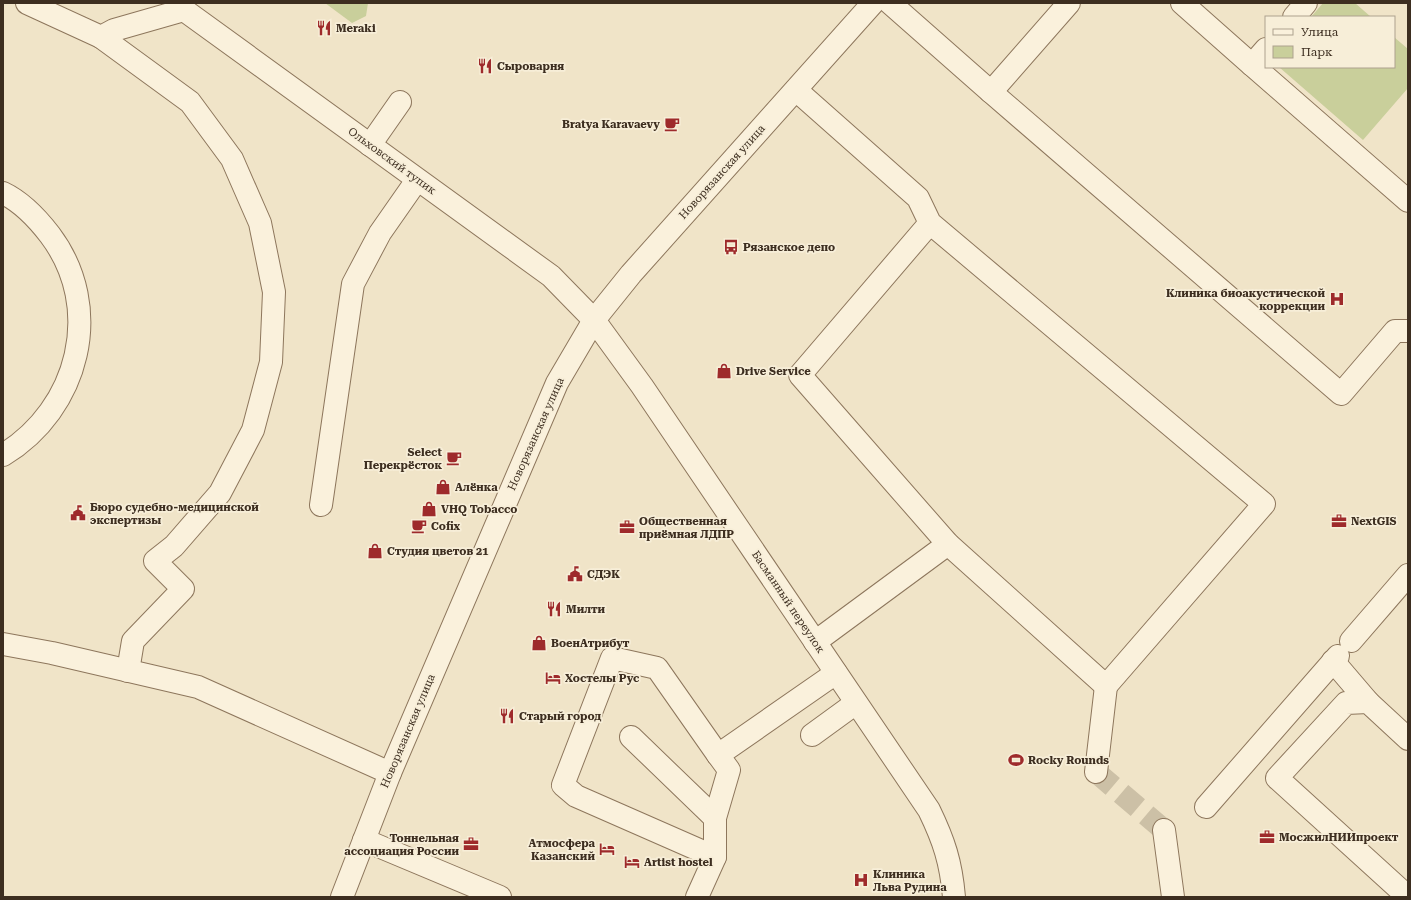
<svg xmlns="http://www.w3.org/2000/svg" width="1411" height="900" font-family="'Roboto Serif',serif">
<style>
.green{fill:#c9cf9b}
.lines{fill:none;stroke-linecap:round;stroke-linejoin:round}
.minor-tunnel{stroke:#ccc0a6;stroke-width:22;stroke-dasharray:22 11;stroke-linecap:butt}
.minor-casing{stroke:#8d765c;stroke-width:24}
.minor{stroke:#faf1dc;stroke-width:22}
.labels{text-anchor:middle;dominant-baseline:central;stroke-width:3.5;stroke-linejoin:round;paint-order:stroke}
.poi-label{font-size:11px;font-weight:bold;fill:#3d2e20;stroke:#f7eed8;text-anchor:start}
.street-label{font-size:11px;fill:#3d2e20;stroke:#f7eed8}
</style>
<rect width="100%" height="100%" fill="#f0e4c8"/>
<!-- green -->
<g class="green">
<path d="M325 3H368L366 16 352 23Z"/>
<path d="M1323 3H1355L1371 17H1311Z"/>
<path d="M1394 37 1408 49V88L1363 140 1279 67H1394Z"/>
</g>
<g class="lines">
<!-- minor-tunnel -->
<path class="minor-tunnel" d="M1096 772 1164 830"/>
<!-- minor casing -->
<g class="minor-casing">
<g id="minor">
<path d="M27 3 101 37 114 30 184 10 183 3"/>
<path d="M890 3 991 92 1069 3"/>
<path d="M1182 3 1252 65 1266 49"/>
<path d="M184 10 551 276 594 320 642 386 929 810C944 841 951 862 954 897"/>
<path d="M1294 17 1306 3"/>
<path d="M101 37 190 102 232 159 260 223 274 292 271 362 253 430 220 493 174 546 155 561 183 589 133 641 128 671"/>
<path d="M1252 65 1408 201"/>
<path d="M796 90 918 198 930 223 800 375 948 544 1106 686 1264 504 930 223"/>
<path d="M991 92 1341 394 1395 331H1408"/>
<path d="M370 145 400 102"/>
<path d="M3 193C22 202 37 218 50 235 105 308 79 409 3 455"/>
<path d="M321 505 353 284 380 233 417 180"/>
<path d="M1351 641 1408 575"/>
<path d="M815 642 948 544"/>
<path d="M3 644 52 653 198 687 390 773"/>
<path d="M1333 661 1368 702"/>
<path d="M812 735 856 703"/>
<path d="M631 737 715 818"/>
<path d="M1408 739 1368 702 1346 703 1277 778 1408 897"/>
<path d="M1096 772 1106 686"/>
<path d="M1206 807 1338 656"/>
<path d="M1164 830 1173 897"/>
<path d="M364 840 500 897"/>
<path d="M715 857 576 796 563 785 612 658 657 668 718 755"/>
<path d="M342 897 390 773 557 383 594 320 631 274 873 3"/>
<path d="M697 897 715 857V818L729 770 718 755 836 673"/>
</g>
</g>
<!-- minor -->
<use href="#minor" class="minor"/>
</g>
<!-- icons -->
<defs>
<g id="restaurant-bare" transform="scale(1.2)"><path d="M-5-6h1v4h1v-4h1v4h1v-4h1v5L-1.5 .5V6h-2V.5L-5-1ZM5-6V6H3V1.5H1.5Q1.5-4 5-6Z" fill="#9e2a2b" stroke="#f7eed8" stroke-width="2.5" paint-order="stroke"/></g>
<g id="cafe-bare" transform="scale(1.2)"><path d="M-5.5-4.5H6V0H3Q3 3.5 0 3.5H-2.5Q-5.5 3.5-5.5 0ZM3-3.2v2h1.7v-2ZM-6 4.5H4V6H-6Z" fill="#9e2a2b" stroke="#f7eed8" stroke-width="2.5" paint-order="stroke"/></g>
<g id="bus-bare" transform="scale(1.2)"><path d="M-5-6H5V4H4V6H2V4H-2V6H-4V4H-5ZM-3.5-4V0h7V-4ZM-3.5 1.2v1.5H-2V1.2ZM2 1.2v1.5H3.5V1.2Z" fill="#9e2a2b" stroke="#f7eed8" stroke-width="2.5" paint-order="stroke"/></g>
<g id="hospital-bare" transform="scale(1.2)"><path d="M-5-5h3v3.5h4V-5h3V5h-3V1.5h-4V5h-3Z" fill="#9e2a2b" stroke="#f7eed8" stroke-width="2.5" paint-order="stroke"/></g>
<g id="shop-bare" transform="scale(1.2)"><path d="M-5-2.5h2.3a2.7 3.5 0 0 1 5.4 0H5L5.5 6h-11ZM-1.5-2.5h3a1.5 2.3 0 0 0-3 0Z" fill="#9e2a2b" stroke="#f7eed8" stroke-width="2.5" paint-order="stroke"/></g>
<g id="civic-bare" transform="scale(1.2)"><path d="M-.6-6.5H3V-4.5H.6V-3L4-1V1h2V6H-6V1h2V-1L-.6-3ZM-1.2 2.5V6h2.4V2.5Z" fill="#9e2a2b" stroke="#f7eed8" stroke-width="2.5" paint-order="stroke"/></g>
<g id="office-bare" transform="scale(1.2)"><path d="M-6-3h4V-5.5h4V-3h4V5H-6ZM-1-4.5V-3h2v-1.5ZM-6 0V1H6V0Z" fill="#9e2a2b" stroke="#f7eed8" stroke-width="2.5" paint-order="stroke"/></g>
<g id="hotel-bare" transform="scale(1.2)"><path d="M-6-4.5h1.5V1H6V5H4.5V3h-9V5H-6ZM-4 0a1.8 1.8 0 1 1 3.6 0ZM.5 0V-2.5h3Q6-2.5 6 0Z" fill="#9e2a2b" stroke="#f7eed8" stroke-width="2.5" paint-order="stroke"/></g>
<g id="stadium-bare" transform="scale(1.2)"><path d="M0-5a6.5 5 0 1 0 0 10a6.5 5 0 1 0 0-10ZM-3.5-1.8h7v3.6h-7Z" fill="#9e2a2b" stroke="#f7eed8" stroke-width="2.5" paint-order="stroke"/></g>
</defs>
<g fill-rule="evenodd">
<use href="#restaurant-bare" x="324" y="28"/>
<use href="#restaurant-bare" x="485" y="66"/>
<use href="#cafe-bare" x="672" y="124"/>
<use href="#bus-bare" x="731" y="247"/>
<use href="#hospital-bare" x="1337" y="299"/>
<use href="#shop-bare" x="724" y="371"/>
<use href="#cafe-bare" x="454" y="458"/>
<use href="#shop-bare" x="443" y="487"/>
<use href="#shop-bare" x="429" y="509"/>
<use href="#civic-bare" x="78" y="513"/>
<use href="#office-bare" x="1339" y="521"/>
<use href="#cafe-bare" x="419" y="526"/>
<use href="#office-bare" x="627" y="527"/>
<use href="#shop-bare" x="375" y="551"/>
<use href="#civic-bare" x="575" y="574"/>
<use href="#restaurant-bare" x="554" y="609"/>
<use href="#shop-bare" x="539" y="643"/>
<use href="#hotel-bare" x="553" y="678"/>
<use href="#restaurant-bare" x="507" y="716"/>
<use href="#stadium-bare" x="1016" y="760"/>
<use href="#office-bare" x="1267" y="837"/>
<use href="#office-bare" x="471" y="844"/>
<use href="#hotel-bare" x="607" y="849"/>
<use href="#hotel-bare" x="632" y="862"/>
<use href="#hospital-bare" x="861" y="880"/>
</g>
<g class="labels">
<!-- poi labels -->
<g class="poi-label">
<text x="336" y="28">Meraki</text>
<text x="497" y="66">Сыроварня</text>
<text x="660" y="124" text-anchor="end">Bratya Karavaevy</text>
<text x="743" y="247">Рязанское депо</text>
<text x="1325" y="293" text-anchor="end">Клиника биоакустической<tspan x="1325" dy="13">коррекции</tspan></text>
<text x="736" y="371">Drive Service</text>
<text x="442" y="452" text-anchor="end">Select<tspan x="442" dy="13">Перекрёсток</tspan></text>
<text x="455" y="487">Алёнка</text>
<text x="90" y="507">Бюро судебно-медицинской<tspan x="90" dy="13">экспертизы</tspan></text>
<text x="441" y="509">VHQ Tobacco</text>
<text x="639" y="521">Общественная<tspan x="639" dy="13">приёмная ЛДПР</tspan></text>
<text x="1351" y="521">NextGIS</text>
<text x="431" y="526">Cofix</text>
<text x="387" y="551">Студия цветов 21</text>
<text x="587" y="574">СДЭК</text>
<text x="566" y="609">Милти</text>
<text x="551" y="643">ВоенАтрибут</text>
<text x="565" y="678">Хостелы Рус</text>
<text x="519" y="716">Старый город</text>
<text x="1028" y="760">Rocky Rounds</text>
<text x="1279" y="837">МосжилНИИпроект</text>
<text x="459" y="838" text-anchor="end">Тоннельная<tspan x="459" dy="13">ассоциация России</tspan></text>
<text x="595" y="843" text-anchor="end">Атмосфера<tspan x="595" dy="13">Казанский</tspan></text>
<text x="644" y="862">Artist hostel</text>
<text x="873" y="874">Клиника<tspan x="873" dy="13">Льва Рудина</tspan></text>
</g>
<!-- street labels -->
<g class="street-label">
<text transform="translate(392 161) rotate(36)">Ольховский тупик</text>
<text transform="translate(722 172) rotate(-48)">Новорязанская улица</text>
<text transform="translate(536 434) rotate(-66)">Новорязанская улица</text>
<text transform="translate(788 602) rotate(56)">Басманный переулок</text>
<text transform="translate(408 731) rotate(-67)">Новорязанская улица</text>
</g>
</g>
<!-- border -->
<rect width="1411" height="900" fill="none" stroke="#3d2e20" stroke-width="8"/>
<!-- legend -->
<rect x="1265" y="16" width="130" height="52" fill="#f7eed8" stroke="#ada18e"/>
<rect x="1273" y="29" width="20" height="6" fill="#faf1dc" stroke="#ada18e"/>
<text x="1301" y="36" font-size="12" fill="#3d2e20">Улица</text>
<rect x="1273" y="46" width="20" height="12" fill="#c9cf9b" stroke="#ada18e"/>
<text x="1301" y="56" font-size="12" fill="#3d2e20">Парк</text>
</svg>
